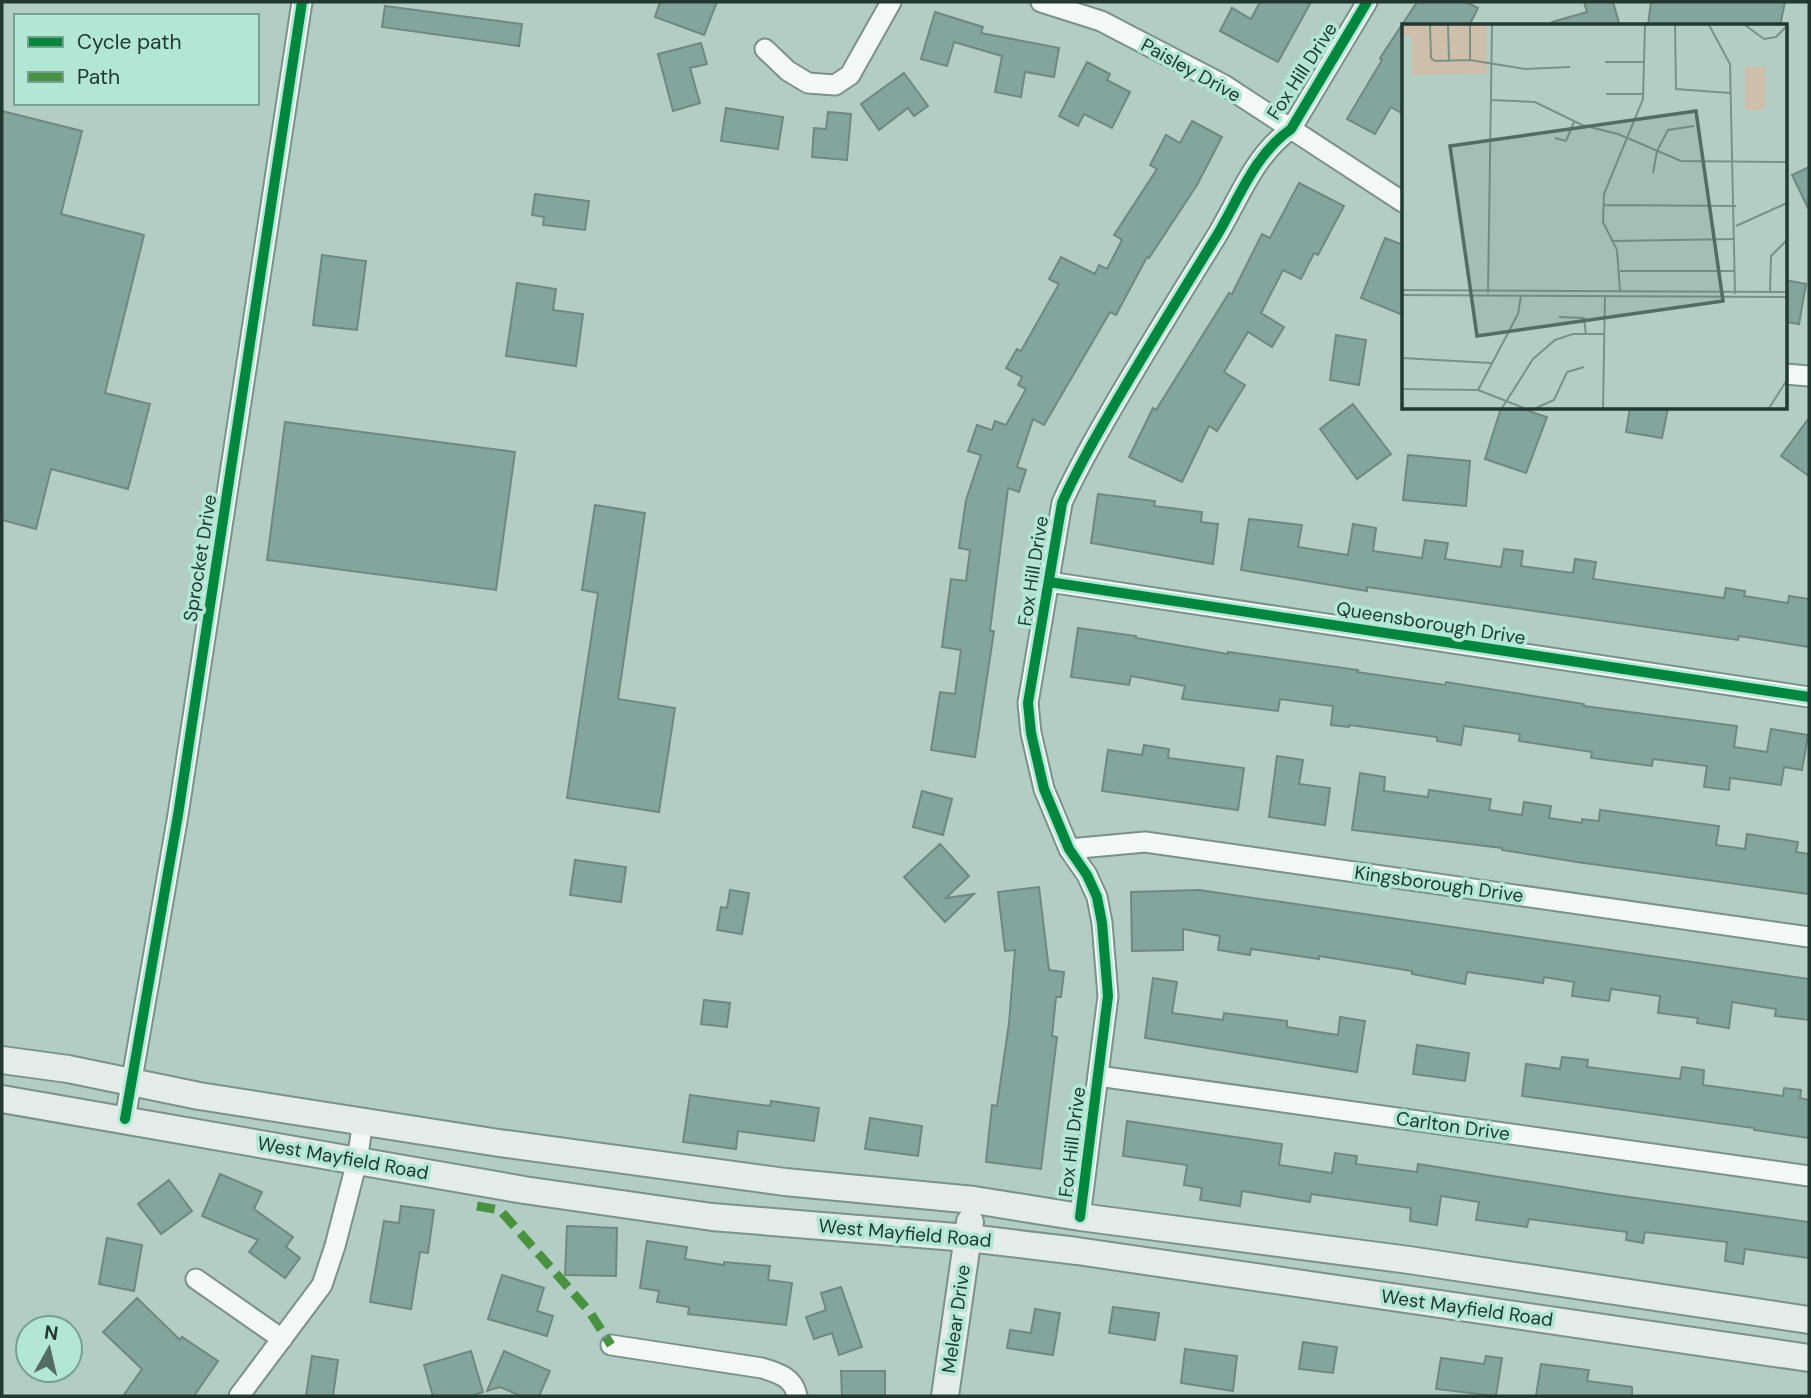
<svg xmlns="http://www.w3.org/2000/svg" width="1811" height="1398" font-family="'DM Sans',sans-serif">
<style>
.building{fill:#82a69c;stroke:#718780;stroke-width:2}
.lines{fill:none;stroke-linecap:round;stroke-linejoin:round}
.street-casing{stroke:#7b918a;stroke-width:23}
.secondary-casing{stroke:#7b918a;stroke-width:30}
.street{stroke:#f3f8f6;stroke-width:19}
.secondary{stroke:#e3ece9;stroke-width:26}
.quiet{stroke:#489240;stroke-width:9;stroke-dasharray:18 9;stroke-linecap:butt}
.cycleway-casing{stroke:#b1e7d4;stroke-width:15}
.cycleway{stroke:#00873e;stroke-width:10}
.labels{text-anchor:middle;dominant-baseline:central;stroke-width:7;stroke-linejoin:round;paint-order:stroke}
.street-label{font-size:19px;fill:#223831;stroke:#b1e7d4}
.inset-road{fill:none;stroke:#789189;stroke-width:2}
.view{fill:#546c64;fill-opacity:0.15;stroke:#546c64;stroke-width:3.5}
.inset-edge{fill:none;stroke:#223831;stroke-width:3.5}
</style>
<rect width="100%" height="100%" fill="#b1cdc4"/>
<!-- building -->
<g class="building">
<path d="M660 2H717L704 35 655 17Z"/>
<path d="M1260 2H1311L1278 62 1220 31 1232 8 1251 19Z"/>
<path d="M1417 2H1466L1478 8 1469 26H1403V114L1391 107 1375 134 1347 119 1382 60 1380 58Z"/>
<path d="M1584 2H1613L1620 26H1552V22L1587 12Z"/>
<path d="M1651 2H1785L1780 26H1648Z"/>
<path d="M385 6 522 24 519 46 382 27Z"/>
<path d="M935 12 983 27 981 33 1059 48 1054 77 1025 72 1021 97 995 92 1002 56 954 42 947 66 921 59Z"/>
<path d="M701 43 707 64 690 68 700 103 673 111 658 54Z"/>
<path d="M1087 62 1110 74 1107 80 1130 92 1112 128 1084 114 1078 126 1059 116Z"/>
<path d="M904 73 928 106 914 116 908 108 879 130 861 104Z"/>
<path d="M726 108 783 117 778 149 721 141Z"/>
<path d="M2 111 82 131 61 214 144 235 105 393 150 404 128 489 51 469 36 529 2 520Z"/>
<path d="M828 112 851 114 847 160 812 157 814 128 826 129Z"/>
<path d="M1192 121 1222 137 1197 185 1149 258 1147 257 1116 315 1110 312 1044 425 1033 419 1017 467 1026 470 1019 492 1008 488 990 631H994L975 757 931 750 940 692 955 694 961 650 942 647 951 579 966 581 970 550 959 548 966 500 981 455 968 451 977 425 992 430 995 421 1006 425 1026 389 1018 385 1022 377 1006 368 1017 349 1021 351 1059 284 1049 279 1061 257 1095 274 1099 265 1107 269 1122 240 1114 235 1157 169 1150 165 1166 135 1180 143Z"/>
<path d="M1809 167V210L1792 175Z"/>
<path d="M1299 183 1344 206 1318 255 1314 253 1301 279 1283 270 1261 313 1284 327 1272 347 1248 332 1224 372 1245 385 1217 431 1209 426 1182 482 1129 457 1153 408 1156 410 1229 293 1232 294 1262 234 1270 238Z"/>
<path d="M535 194 589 201 585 230 543 225 544 217 532 215Z"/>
<path d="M1385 238 1403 245V315L1361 298Z"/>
<path d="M322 255 366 261 357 330 313 325Z"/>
<path d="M1785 280 1806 284 1799 324 1785 322Z"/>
<path d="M517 283 556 289 553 310 583 314 576 366 506 356Z"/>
<path d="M1336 335 1366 340 1359 385 1330 380Z"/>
<path d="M1353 404 1391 454 1357 479 1320 429Z"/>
<path d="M1501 408H1520L1547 417 1526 473 1485 459Z"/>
<path d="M1630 408H1668L1662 438 1626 432Z"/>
<path d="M1809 418V476L1781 456Z"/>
<path d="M285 422 515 452 496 590 267 560Z"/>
<path d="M1408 455 1470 461 1466 506 1403 500Z"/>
<path d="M1098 494 1155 501 1154 506 1202 512 1201 522 1218 524 1213 564 1091 543Z"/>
<path d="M595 505 645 513 618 699 675 708 659 812 567 798 598 593 582 590Z"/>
<path d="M1249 519 1302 525 1298 547 1348 555 1353 524 1376 528 1373 551 1422 558 1425 540 1448 543 1445 559 1501 567 1504 549 1523 551 1521 566 1573 573 1575 559 1596 562 1593 579 1724 598 1726 588 1745 591 1744 596 1788 603 1789 596 1809 599V647L1739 636 1738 640 1367 587V591L1241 570Z"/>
<path d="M1078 628 1136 636V638L1228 654V652L1358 670 1357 672 1445 685 1446 682 1584 704V706L1737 726 1734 747 1767 752 1771 729 1808 735 1802 770 1784 767 1781 785 1730 778 1729 790 1704 787 1707 766 1653 759 1652 766 1591 758 1592 752 1519 741 1520 734 1464 726 1461 745 1437 741V737L1350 725 1349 727 1331 725 1333 706 1280 699 1278 711 1182 699 1185 686 1131 676 1129 685 1071 677Z"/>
<path d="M1144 745 1169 749 1168 758 1244 768 1238 810 1102 791 1108 750 1142 755Z"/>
<path d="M1277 756 1303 760 1299 784 1330 788 1325 825 1269 817Z"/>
<path d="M1360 773 1385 777 1384 791 1428 797 1429 790 1491 799 1489 810 1522 815 1524 802 1551 806 1549 818 1582 823V819L1599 821 1600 810 1719 826 1716 845 1745 849 1747 834 1798 842 1796 852 1809 854V894L1577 862 1502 850V848L1352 830Z"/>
<path d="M922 791 952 799 943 835 913 827Z"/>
<path d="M940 844 969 876 946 898 974 894 945 922 904 877Z"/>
<path d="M575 860 626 867 621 902 570 895Z"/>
<path d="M1039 887 1049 970 1064 972 1061 997H1056L1052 1036 1057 1037 1041 1169 986 1162 992 1105 997 1106 1009 1023 1015 950 1005 951 998 892Z"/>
<path d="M730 890 749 893 742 934 717 930 721 907 727 908Z"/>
<path d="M1199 890 1809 979V1020L1775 1016 1776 1009 1732 1002 1729 1028 1697 1023 1698 1018 1658 1013 1660 996 1611 989 1609 1001 1572 996 1574 982 1544 977 1543 983 1467 972 1465 984 1412 974V971L1319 956V959L1251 949 1250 955 1218 950 1220 936 1183 929V950L1132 951 1131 892Z"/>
<path d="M1153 978 1177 982 1172 1013 1223 1020 1224 1013 1287 1021V1027L1338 1035 1340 1017 1365 1021 1357 1072 1145 1038Z"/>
<path d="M704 1000 730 1003 727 1027 701 1024Z"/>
<path d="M1417 1045 1469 1053 1465 1081 1413 1074Z"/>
<path d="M1562 1057 1588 1060 1587 1067 1680 1079 1682 1067 1704 1070 1703 1085 1783 1096 1784 1088 1801 1090 1800 1098 1809 1100V1138L1754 1130V1128L1522 1096 1526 1064 1560 1069Z"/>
<path d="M690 1095 770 1106 771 1101 819 1108 814 1141 738 1131 736 1149 683 1142Z"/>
<path d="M870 1118 922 1126 918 1156 865 1149Z"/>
<path d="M1127 1121 1282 1144 1279 1165 1332 1173 1335 1153 1357 1156 1356 1164 1417 1172 1418 1164 1607 1194 1809 1222V1258L1745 1249 1743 1264 1725 1261 1727 1242 1645 1232 1643 1243 1626 1240 1627 1232 1529 1219 1527 1227 1476 1220 1479 1202 1441 1196 1437 1225 1410 1221 1411 1208 1311 1194 1310 1202 1242 1191 1240 1206 1200 1200 1202 1188 1184 1185 1187 1165 1123 1156Z"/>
<path d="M220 1174 262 1192 254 1209 293 1237 286 1247 300 1258 285 1278 249 1252 258 1240 202 1216Z"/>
<path d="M169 1180 192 1211 161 1234 138 1204Z"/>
<path d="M401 1206 434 1210 428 1253 420 1252 411 1309 370 1302 384 1221 399 1223Z"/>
<path d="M567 1226 617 1228 616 1276 565 1275Z"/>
<path d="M107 1238 142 1245 134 1291 99 1284Z"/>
<path d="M647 1241 687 1247 685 1259 724 1265V1262L770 1266 768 1280 792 1283 786 1325 688 1314 689 1307 657 1302 659 1291 640 1288Z"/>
<path d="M502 1275 544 1288 537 1311 553 1316 547 1336 488 1319Z"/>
<path d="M841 1287 862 1347 839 1355 832 1333 814 1339 806 1317 826 1310 821 1293Z"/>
<path d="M137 1298 180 1340 182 1337 218 1361 194 1396H123L142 1369 103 1332Z"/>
<path d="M1113 1307 1159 1313 1155 1340 1109 1333Z"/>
<path d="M1035 1309 1060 1313 1053 1355 1007 1348 1010 1330 1031 1333Z"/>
<path d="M1303 1342 1337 1347 1333 1373 1299 1369Z"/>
<path d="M1185 1349 1237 1356 1233 1391 1181 1383Z"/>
<path d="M471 1351 483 1392 470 1396H433L424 1365Z"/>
<path d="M504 1351 550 1371 539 1396H521L500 1387 487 1391Z"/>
<path d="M312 1356 338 1360 333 1396H306Z"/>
<path d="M1486 1356 1502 1358 1496 1396 1436 1389 1441 1358 1484 1364Z"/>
<path d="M1541 1364 1589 1370 1587 1381 1632 1387V1396H1536Z"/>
<path d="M841 1371H885V1396H842Z"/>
</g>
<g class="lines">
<!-- street casing -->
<g class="street-casing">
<g id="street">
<path d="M1041 2 1101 21 1224 85 1403 202"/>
<path d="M765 49 788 71 808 83 835 85 850 75 891 2"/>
<path d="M1785 374 1809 376"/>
<path d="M1049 582 1809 697"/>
<path d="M1069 849 1145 842 1809 937"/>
<path d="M1098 1076 1809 1176"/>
<path d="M125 1119 178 815 302 2"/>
<path d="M1080 1217 1108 996 1102 923 1097 897 1087 875 1069 849 1044 789 1031 733 1028 703 1062 503C1071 482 1082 462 1093 442 1132 372 1174 305 1216 237 1239 199 1254 155 1291 129L1367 2"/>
<path d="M196 1279 282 1339"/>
<path d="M611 1345 762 1368C779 1373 794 1378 797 1396"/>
<path d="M239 1396 322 1285 335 1246 357 1161 363 1121"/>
</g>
</g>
<!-- secondary casing -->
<g class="secondary-casing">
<g id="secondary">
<path d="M2 1060 68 1069 199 1096 499 1143 785 1182 974 1200 1080 1217 1409 1260 1809 1320"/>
<path d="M2 1099 524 1190 712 1217 968 1238 1077 1251 1809 1358"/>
<path d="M945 1396 970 1222"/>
</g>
</g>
<!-- street -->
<use href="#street" class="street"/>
<!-- secondary -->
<use href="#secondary" class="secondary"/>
<!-- quiet -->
<path class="quiet" d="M477 1206 500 1210 589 1311 611 1345"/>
<!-- cycleway casing -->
<g class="cycleway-casing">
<g id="cycleway">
<path d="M1049 582 1809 697"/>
<path d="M125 1119 178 815 302 2"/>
<path d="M1080 1217 1108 996 1102 923 1097 897 1087 875 1069 849 1044 789 1031 733 1028 703 1062 503C1071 482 1082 462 1093 442 1132 372 1174 305 1216 237 1239 199 1254 155 1291 129L1367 2"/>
</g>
</g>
<!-- cycleway -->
<use href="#cycleway" class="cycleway"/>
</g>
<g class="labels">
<!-- street labels -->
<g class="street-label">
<text transform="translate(1191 70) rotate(29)">Paisley Drive</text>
<text transform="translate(1302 71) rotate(-57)">Fox Hill Drive</text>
<text transform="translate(200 558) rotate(-81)">Sprocket Drive</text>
<text transform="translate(1033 571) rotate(-81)">Fox Hill Drive</text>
<text transform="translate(1431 623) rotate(9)">Queensborough Drive</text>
<text transform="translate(1439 884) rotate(8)">Kingsborough Drive</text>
<text transform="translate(1453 1126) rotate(8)">Carlton Drive</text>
<text transform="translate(1072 1142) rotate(-83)">Fox Hill Drive</text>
<text transform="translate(343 1158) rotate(10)">West Mayfield Road</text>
<text transform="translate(905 1233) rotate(5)">West Mayfield Road</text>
<text transform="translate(1467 1308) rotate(8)">West Mayfield Road</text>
<text transform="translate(956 1319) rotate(-82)">Melear Drive</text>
</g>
</g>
<!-- overview -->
<g transform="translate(1402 24)">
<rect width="385" height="385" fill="#b1cdc4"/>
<path d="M0 1H85V50L10 51V12H0ZM343 43H363V86H343Z" fill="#cebfaa"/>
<path class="inset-road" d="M28 1 29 34 33 37 68 36 123 45 168 43M46 1 47 37M273 1 274 65 328 69M307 1 328 40 333 270M343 1 362 15 374 13 385 2M68 36V1M203 38H243M204 70H242M89 76 133 78 180 101 216 110 279 137 385 138M153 114 164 117 172 98M251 149 255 127 266 106 292 102M202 181 334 182M334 202 385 179M209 217 333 215M218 247H333M0 266 385 268M218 267 215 226 201 198 202 170 241 75 243 1M368 267 369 232 385 216M86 269 90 1M0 271 385 273M157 293 182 294 184 311M0 334 89 339M0 365 76 366 122 384M76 366 116 290 119 272M100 384 131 335 153 316 171 310H203M134 384 152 376 165 348 182 343M201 384 203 271M367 384 385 356"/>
<path class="view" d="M294 87 321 277 75 312 48 122Z"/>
<rect width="385" height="385" class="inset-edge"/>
</g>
<!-- border -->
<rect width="1811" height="1398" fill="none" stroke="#223831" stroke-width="7"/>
<!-- legend -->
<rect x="14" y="14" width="245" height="91" fill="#b1e7d4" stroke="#78a193" stroke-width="2"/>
<rect x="28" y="37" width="35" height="10" fill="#00873e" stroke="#78a193" stroke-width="2"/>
<text x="77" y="49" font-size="21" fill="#223831">Cycle path</text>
<rect x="28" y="72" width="35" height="10" fill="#489240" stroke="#78a193" stroke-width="2"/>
<text x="77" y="84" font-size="21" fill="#223831">Path</text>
<!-- north arrow -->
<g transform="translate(49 1349) rotate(8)"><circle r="33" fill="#b1e7d4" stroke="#78a193" stroke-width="2"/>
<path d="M0-5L12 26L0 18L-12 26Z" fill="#546c64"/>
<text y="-10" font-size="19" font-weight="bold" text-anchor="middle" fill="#223831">N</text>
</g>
</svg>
